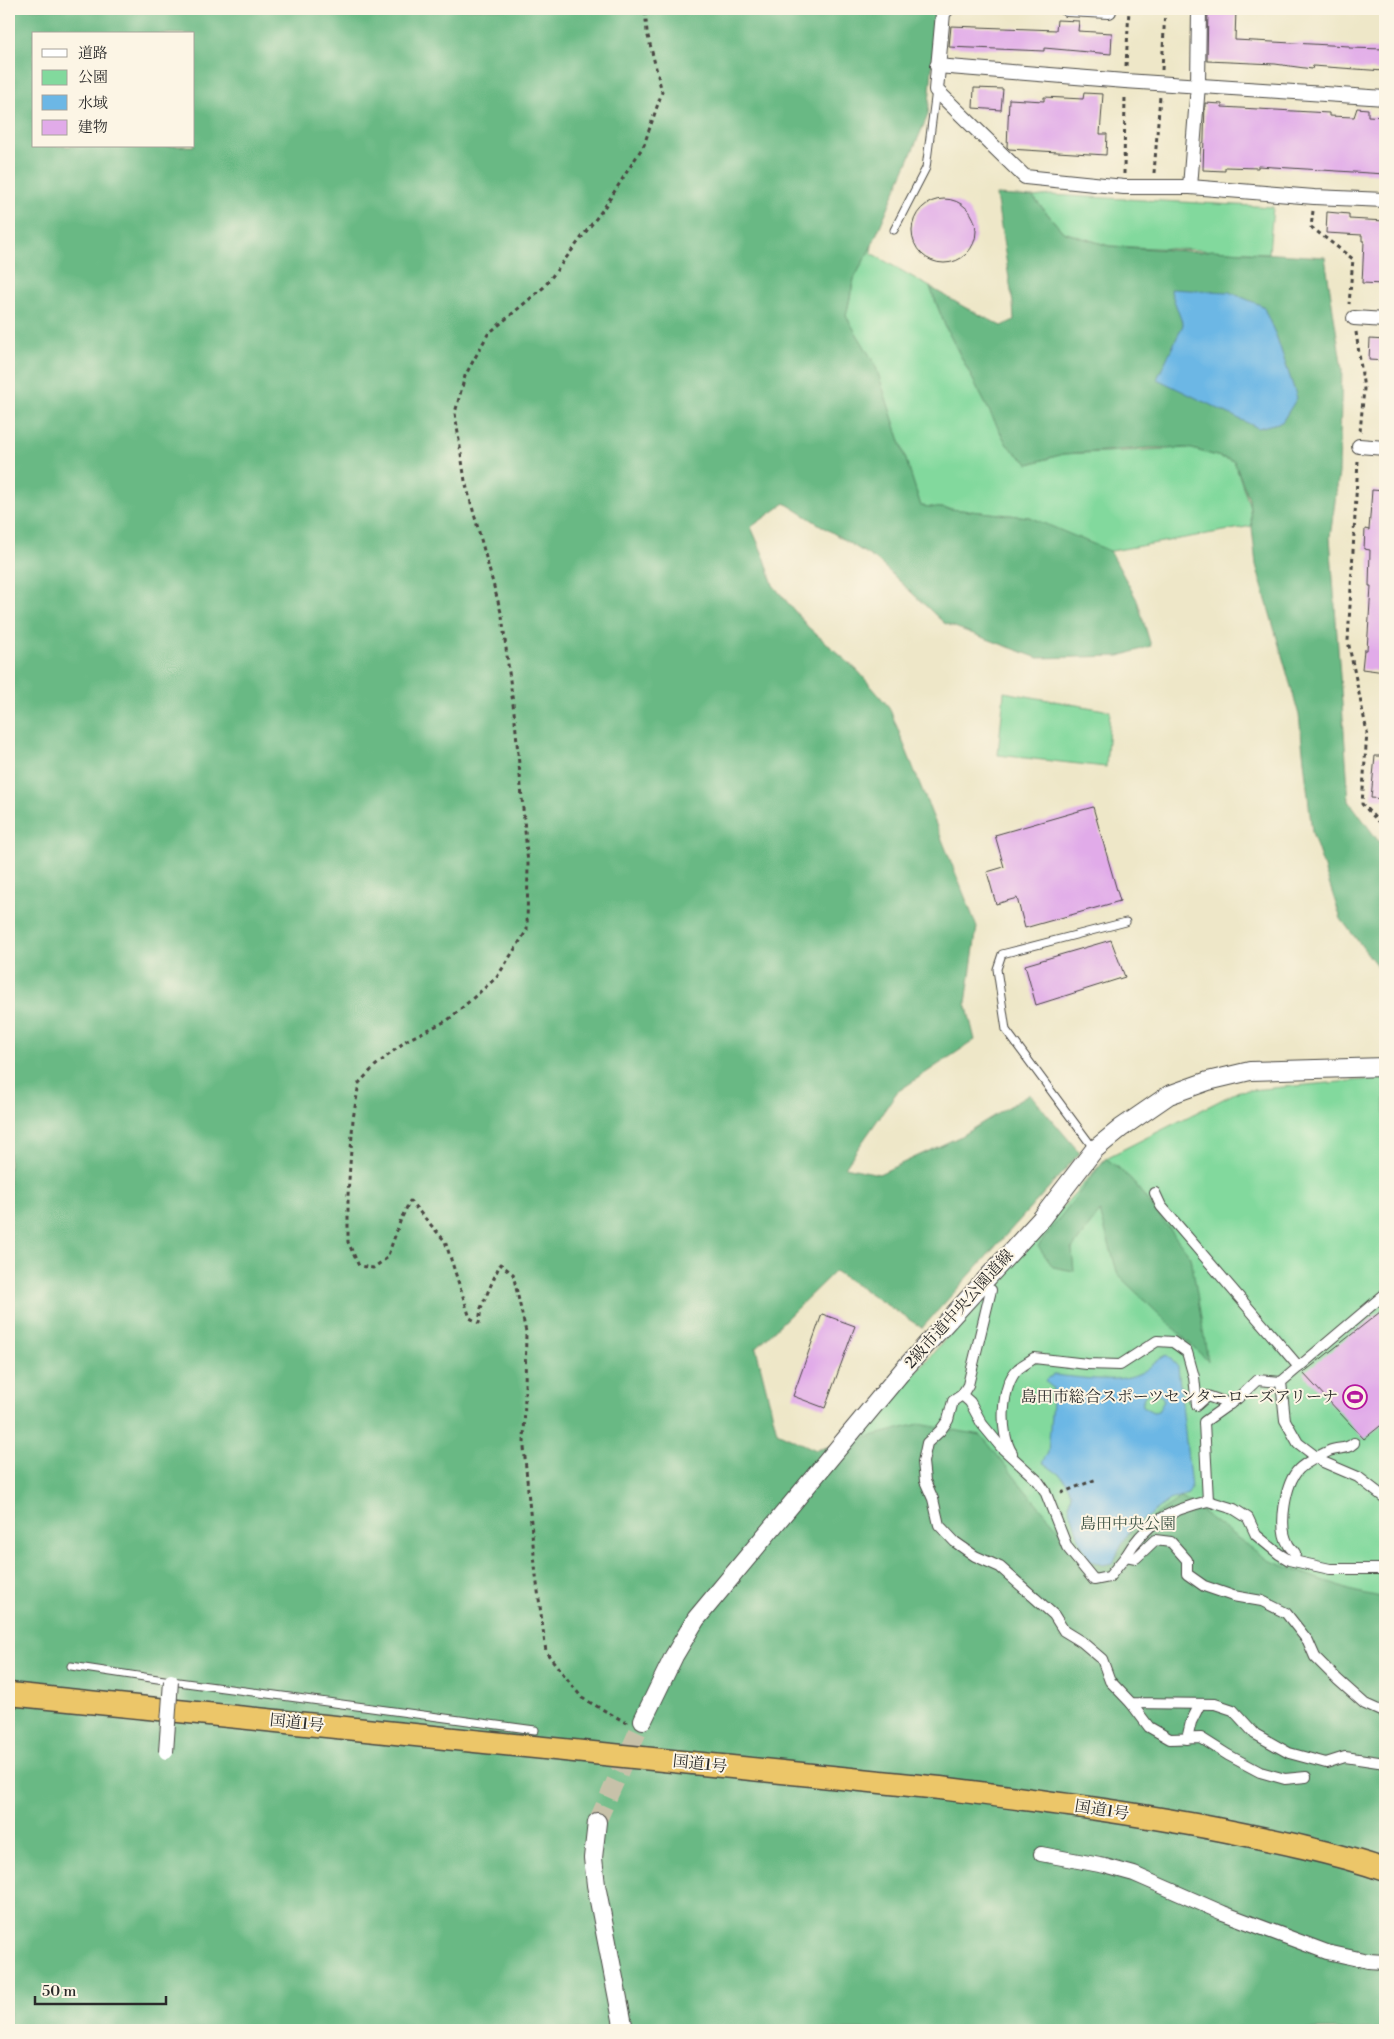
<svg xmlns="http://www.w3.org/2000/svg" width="1394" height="2039" font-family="'Libre Bodoni','Noto Serif JP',serif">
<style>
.green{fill:#82d99d;stroke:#568264}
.forest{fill:#69b984;stroke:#4a7258;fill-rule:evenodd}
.water{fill:#6cb7e5;stroke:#4c7188;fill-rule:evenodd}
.building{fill:#e1abe9}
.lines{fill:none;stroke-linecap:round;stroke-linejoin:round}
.tertiary-tunnel{stroke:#c7c1a9;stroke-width:18;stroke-dasharray:18 9;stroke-linecap:butt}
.service-casing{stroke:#484743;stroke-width:9}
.pedestrian-casing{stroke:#484743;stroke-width:12}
.minor-casing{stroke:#484743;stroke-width:16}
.tertiary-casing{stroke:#484743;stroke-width:20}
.trunk-casing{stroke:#484743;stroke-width:25}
.path{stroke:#484743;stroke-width:3;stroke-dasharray:4 4;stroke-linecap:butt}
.service{stroke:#fff;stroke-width:7}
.pedestrian{stroke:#fff;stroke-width:10}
.minor{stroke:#fff;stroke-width:14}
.tertiary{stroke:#fff;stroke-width:18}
.trunk{stroke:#ecc669;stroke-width:22}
.minor-bridge-casing{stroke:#484743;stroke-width:16;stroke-linecap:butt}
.minor-bridge{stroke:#fff;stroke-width:14}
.labels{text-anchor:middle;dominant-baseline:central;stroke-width:4;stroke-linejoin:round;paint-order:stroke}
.street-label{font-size:16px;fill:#2b2b2b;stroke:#fcf5e5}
.poi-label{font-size:16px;fill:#2b2b2b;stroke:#fcf5e5;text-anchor:end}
.park-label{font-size:16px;fill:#415648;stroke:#fcf5e5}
</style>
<rect width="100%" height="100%" fill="#fcf5e5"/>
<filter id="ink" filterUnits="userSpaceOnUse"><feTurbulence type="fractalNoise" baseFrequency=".02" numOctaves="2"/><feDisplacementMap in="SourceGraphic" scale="10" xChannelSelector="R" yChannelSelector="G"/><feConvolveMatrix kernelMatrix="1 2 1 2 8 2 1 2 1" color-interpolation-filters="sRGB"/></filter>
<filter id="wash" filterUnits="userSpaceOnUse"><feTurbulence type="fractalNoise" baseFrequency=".0096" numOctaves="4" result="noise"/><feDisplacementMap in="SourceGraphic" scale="20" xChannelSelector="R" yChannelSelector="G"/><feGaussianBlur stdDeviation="1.12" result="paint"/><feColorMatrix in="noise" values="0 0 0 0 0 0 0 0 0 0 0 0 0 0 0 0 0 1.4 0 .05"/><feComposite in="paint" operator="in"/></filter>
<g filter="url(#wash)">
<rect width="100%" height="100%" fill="#eee7c8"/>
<!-- green -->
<g class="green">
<path d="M1051 195 1273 207 1269 253 1109 246 1063 232 1033 197Z"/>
<path d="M872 245 871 253 930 287 946 328 1007 444 1029 464 1063 454 1189 448 1234 461 1249 504 1252 526 1106 552 1029 517 921 506 876 368 846 316 854 279Z"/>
<path d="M1004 692 1110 711 1106 767 998 755Z"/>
<path d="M1385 1078V1864L855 1441 1106 1158 1239 1091Z"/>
</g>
<!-- forest -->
<g class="forest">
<path d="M9 9H937L928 115 872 245 854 279 846 316 875 364 921 506 1029 517 1110 551 1137 600 1151 646 1120 656 1038 658 944 623 878 561 785 503 751 527 765 559 773 585 808 627 858 671 889 707 977 927 966 1003 975 1040 897 1092 845 1167 879 1174 959 1137 1030 1094 1080 1153 922 1328 835 1271 756 1348 777 1432 816 1450 919 1424 981 1435 1025 1490 1088 1562 1181 1497 1268 1560 1348 1590 1385 1598V2030H9ZM34 34H194V146H34Z"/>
<path d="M996 195 1033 197 1063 232 1109 246 1200 252 1212 250 1325 257 1342 369 1339 473 1330 537 1349 801 1385 850V966H1377L1341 919 1312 832 1299 715 1256 565 1249 499 1234 461 1189 448H1149L1063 454 1029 464 1007 445 946 328 930 287 966 308 1002 326 1014 320 1013 304Z"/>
<path d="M1106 1158 1131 1179 1191 1257 1208 1361 1118 1275 1100 1212 1072 1249 1074 1271 1053 1267 1038 1246Z"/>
</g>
<!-- water -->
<g class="water">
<path d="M1170 289 1229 292 1263 306 1277 338 1297 398 1282 422 1258 428 1157 379 1183 325Z"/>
<path d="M1167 1355 1178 1367 1191 1488 1188 1494 1170 1500 1131 1529 1120 1547 1113 1563 1102 1565 1090 1560 1081 1545 1069 1506 1071 1492 1064 1478 1042 1462 1048 1453 1053 1388 1045 1381 1053 1375C1078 1377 1116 1384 1138 1374 1149 1370 1156 1360 1167 1355ZM1152 1391 1161 1395 1164 1401 1158 1411 1153 1412 1143 1407C1142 1398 1144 1394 1152 1391Z"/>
</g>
<g id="blocks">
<!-- building -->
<g class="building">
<path d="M1208 9H1236L1235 40 1349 46V48L1385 49 1384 71 1313 66 1312 69 1275 64 1207 61Z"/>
<path d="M1057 20 1079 21 1078 31 1112 33 1111 54 1044 48V51L949 47 951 26 1056 30Z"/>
<path d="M974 88 1003 89 1001 110 973 108Z"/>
<path d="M1084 93 1103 94 1100 134H1107L1106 155 1009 149 1007 147 1009 99 1044 101V97L1083 99Z"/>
<path d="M1205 103 1222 104V107L1329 113V116L1354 117 1357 108 1368 109V116L1385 117V174L1258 166V168L1225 167V171L1203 170Z"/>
<circle cx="944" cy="231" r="32"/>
<path d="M1327 212 1349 214V219L1385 221 1383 264H1385L1384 284 1362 283 1364 241H1362V235L1326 233Z"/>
<path d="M1370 339 1385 340V361L1369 360Z"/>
<path d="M1372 490 1385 491V672L1362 669 1364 650H1367L1371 586H1369L1370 550 1364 549 1365 529 1369 530Z"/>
<path d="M1375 756H1385V799L1371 798Z"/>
<path d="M1093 807 1120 901 1025 928 1017 898 996 904 987 872 1004 867 995 835Z"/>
<path d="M1111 940 1125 977 1036 1005 1025 965Z"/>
<path d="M1385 1308V1422L1364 1439 1303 1373Z"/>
<path d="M822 1314 855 1326 825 1408 793 1396Z"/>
</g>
</g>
</g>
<g filter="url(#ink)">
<use href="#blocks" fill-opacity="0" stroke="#484743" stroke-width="1"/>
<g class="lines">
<!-- tertiary-tunnel -->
<path class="tertiary-tunnel" d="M597 1822 643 1720"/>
<!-- service casing -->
<g class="service-casing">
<g id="service">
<path d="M894 230 926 168 936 90"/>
<path d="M1094 1149 1006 1030 997 969 1002 954 1126 922"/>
<path d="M71 1666 171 1681 535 1730"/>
</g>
</g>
<!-- pedestrian casing -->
<g class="pedestrian-casing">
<g id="pedestrian">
<path d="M1155 1193 1161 1206 1299 1367"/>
<path d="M1385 1294 1281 1382 1285 1420 1298 1443 1323 1462 1358 1477 1385 1498"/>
<path d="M1281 1382 1257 1380 1238 1398 1204 1422 1208 1501 1234 1509 1248 1518 1256 1535 1279 1554 1289 1560 1330 1569H1381L1385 1571"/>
<path d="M962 1395 968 1385 991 1290"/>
<path d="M1012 1453C999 1434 1001 1385 1018 1369 1022 1365 1029 1362 1034 1358L1087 1364 1120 1365 1157 1341 1173 1342 1187 1352 1194 1377 1197 1405 1207 1396 1230 1404"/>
<path d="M1208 1501C1170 1510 1146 1522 1126 1556L1136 1558 1155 1540 1171 1542 1187 1560V1574L1204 1586 1233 1596 1262 1601 1286 1613 1308 1641 1315 1657 1338 1680 1365 1704 1385 1713"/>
<path d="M1126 1556 1109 1577 1094 1580 1067 1547 1045 1491 1038 1481 1001 1447 982 1424 970 1402 962 1395 953 1401 948 1420 940 1431 927 1443 923 1462 925 1481 933 1499 939 1525 955 1542 975 1556 1000 1567 1054 1615 1064 1631 1082 1642 1102 1659 1110 1681 1131 1703 1215 1704 1233 1710 1255 1734 1289 1753 1326 1763 1345 1757 1385 1763"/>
<path d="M1294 1561 1295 1553C1293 1550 1289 1547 1288 1544 1278 1527 1285 1483 1299 1469 1306 1462 1319 1456 1329 1451 1338 1447 1347 1450 1354 1443"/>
<path d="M1131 1703 1149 1727 1170 1739 1201 1738 1228 1755 1260 1772 1285 1779 1306 1777"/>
<path d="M1187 1739 1191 1722 1200 1704"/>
</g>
</g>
<!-- minor casing -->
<g class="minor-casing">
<g id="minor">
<path d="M947 9 943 13 936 90 1025 177 1124 187H1190L1314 197 1385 200"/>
<path d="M1067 9 1109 11"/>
<path d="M937 66 1125 81 1385 98"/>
<path d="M1190 187 1198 85 1199 9"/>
<path d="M1354 318 1385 320"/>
<path d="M1359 446 1385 448"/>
<path d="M1041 1854 1105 1866 1134 1874 1223 1913 1327 1952 1368 1961 1385 1962"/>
</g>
</g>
<!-- tertiary casing -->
<g class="tertiary-casing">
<g id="tertiary">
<path d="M643 1720 674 1656 696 1619 904 1369 1041 1219 1094 1150 1121 1128 1169 1095 1208 1081 1250 1071 1385 1067"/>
<path d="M597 1822 593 1858 596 1885 624 2030"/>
</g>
</g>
<!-- trunk casing -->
<g class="trunk-casing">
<path id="trunk" d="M9 1694 940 1788C1034 1800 1129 1812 1222 1830 1277 1841 1332 1852 1385 1870"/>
</g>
<!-- path -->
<g class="path">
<path d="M1126 66 1129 9"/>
<path d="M1162 70 1165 9"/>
<path d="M1154 173 1160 96"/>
<path d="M1124 174 1125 95"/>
<path d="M1313 211 1311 227 1353 259 1349 304"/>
<path d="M1356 332 1364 389 1360 432"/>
<path d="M1358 461 1348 641 1367 732 1362 804 1377 820 1385 825"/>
<path d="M1061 1493 1097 1479"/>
<path d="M627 1723 582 1698 546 1652 536 1576 524 1447 526 1332 513 1274 500 1264 481 1308 479 1323 470 1318 445 1241 410 1201 401 1219 387 1258 373 1268 359 1266 348 1242V1195L353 1119 359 1083 375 1066 407 1040 448 1020 497 977 527 930 528 864 515 720 502 616 465 481 455 413 465 376 488 334 544 287 604 208 644 145 662 92 647 32 645 9"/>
</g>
<!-- service -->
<use href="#service" class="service"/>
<!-- pedestrian -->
<use href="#pedestrian" class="pedestrian"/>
<!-- minor -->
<use href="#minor" class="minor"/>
<!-- tertiary -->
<use href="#tertiary" class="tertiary"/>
<!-- trunk -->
<use href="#trunk" class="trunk"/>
<!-- minor-bridge casing -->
<g class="minor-bridge-casing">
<path id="minor-bridge" d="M166 1752 171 1681"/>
</g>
<!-- minor-bridge -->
<use href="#minor-bridge" class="minor-bridge"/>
</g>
</g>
<!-- icons -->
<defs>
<g id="stadium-ring" transform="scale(1.25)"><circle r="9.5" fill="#fcf5e5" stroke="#b5179e" stroke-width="1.5"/><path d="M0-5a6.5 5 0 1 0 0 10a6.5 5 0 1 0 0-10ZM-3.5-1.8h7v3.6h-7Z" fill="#b5179e"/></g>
</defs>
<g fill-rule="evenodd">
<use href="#stadium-ring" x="1355" y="1397"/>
</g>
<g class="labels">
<!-- street labels -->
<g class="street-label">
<text transform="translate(959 1309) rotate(-48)">2級市道中央公園道線</text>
<text transform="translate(297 1723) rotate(6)">国道1号</text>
<text transform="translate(700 1764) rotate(6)">国道1号</text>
<text transform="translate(1102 1810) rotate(9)">国道1号</text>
</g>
<!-- poi labels -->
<g class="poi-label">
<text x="1338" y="1397">島田市総合スポーツセンターローズアリーナ</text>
</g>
<!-- park labels -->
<g class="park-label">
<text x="1128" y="1524">島田中央公園</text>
</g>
</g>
<!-- margin -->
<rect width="1394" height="2039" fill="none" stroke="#fcf5e5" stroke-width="30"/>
<!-- legend -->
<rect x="32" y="32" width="162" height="115" fill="#fcf5e5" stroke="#a8a49b"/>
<rect x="42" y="49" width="25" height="8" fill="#ffffff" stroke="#a8a49b"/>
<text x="78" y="58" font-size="15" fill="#2b2b2b">道路</text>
<rect x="42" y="70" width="25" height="15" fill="#82d99d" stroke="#a8a49b"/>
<text x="78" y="82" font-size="15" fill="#2b2b2b">公園</text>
<rect x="42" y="95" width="25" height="15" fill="#6cb7e5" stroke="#a8a49b"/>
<text x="78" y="108" font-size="15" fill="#2b2b2b">水域</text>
<rect x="42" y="120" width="25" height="15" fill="#e1abe9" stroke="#a8a49b"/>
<text x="78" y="132" font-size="15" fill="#2b2b2b">建物</text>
<!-- scale -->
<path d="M35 1996v8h131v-8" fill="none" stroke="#2b2b2b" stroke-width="2.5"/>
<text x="42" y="1996" font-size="15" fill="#2b2b2b" stroke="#fcf5e5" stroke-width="4" paint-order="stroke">50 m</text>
</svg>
